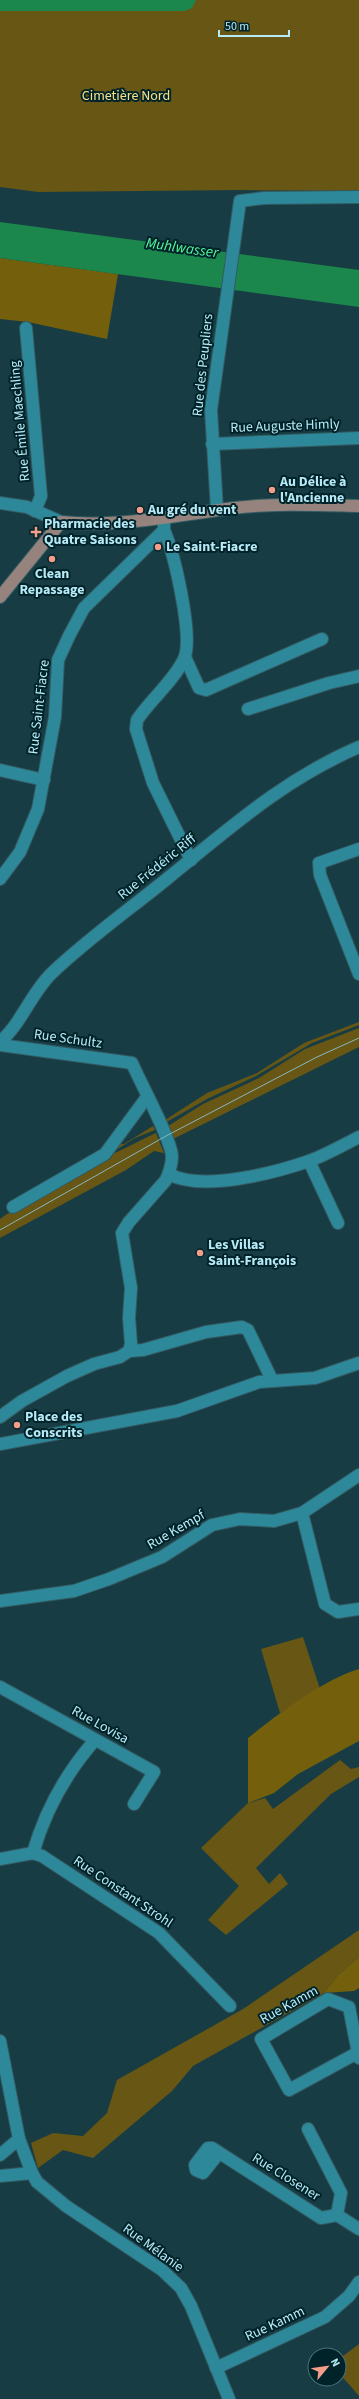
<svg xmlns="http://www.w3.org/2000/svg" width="359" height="2399" font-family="'Source Sans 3',sans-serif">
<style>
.green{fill:#675614}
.forest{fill:#74600c}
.water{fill:#1b874d}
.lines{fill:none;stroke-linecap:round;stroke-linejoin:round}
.minor-casing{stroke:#335b63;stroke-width:14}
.major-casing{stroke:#335b63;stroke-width:14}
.minor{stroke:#2d889a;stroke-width:12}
.major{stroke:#96837d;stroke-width:12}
.tram{stroke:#88b7c2;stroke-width:1}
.poi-dot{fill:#f49e89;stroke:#00232a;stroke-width:1.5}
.labels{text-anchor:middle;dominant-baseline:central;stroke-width:4;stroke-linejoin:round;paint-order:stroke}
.park-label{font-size:14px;fill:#fbe186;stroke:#00232a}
.street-label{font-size:14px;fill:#b7eaf6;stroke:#00232a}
.poi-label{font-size:14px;font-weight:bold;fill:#b7eaf6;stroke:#00232a;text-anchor:start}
.water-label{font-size:15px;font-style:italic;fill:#53fa9a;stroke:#00232a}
</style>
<rect width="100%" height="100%" fill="#183c44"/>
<!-- green -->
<g class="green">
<path d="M0 0H359V191L239 190 38 192 0 187Z"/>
<path d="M359 1022V1025L312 1043 256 1076 207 1099 163 1124 162 1122 207 1093 257 1073 304 1043Z"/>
<path d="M359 1028V1047L171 1140 165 1128 203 1104 259 1078 305 1049Z"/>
<path d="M153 1126 155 1130 135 1138 116 1150 120 1144H124Z"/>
<path d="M156 1133 164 1153 154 1151 126 1170 0 1238V1219L7 1214 110 1159 114 1153C117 1153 148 1136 156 1133Z"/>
<path d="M303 1637 320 1689 280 1713 261 1649Z"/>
<path d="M340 1760 351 1769 359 1767V1777L331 1794 256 1868 269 1884 280 1873 288 1884 226 1935 208 1920 239 1886 201 1848 248 1803 265 1798 273 1809Z"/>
<path d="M359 1930V1957L338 1975 324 1993 193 2066 172 2091 93 2158 63 2150 38 2168 31 2143 53 2133 83 2136 107 2113 117 2080 243 2009Z"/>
<path d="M359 2344V2396L339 2373V2359Z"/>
</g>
<!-- forest -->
<g class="forest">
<path d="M0 258 118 274 107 339 28 322 0 319Z"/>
<path d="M359 1669V1741L298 1774 274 1793 248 1803V1738C277 1715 324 1679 359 1669Z"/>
<path d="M359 1957V1988L354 1991 324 1993 338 1975Z"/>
</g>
<!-- water -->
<g class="water">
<path d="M0 0H196L192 8 185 11H0Z"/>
<path d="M0 222 359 270V307L0 258Z"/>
</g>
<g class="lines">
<!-- minor casing -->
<g class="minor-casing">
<g id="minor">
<path d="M26 328 41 496 35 511"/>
<path d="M212 444 359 438"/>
<path d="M0 503 27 507 61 522"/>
<path d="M217 510 211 410 240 201 264 198 359 197"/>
<path d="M164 530C174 553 194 637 184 659 173 682 151 699 137 720L136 729 153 783 191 860"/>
<path d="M185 657 199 688 206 690 322 639"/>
<path d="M248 709 329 683 359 676"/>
<path d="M0 770 44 780"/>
<path d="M359 849 319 863 320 875 359 974"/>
<path d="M0 879 20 852 38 809 55 717 58 660 69 636 84 608 164 530V519"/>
<path d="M0 1042C22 1023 32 991 53 972 89 938 130 909 168 878 230 828 284 779 359 747"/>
<path d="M0 1045 132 1063C140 1082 171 1139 172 1156 172 1164 169 1173 166 1180L129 1222 122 1233 131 1288 129 1318 131 1344 129 1351 120 1357 94 1364 67 1376 22 1401 0 1417"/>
<path d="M309 1161 338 1223"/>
<path d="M169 1174C202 1192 274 1173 309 1161 326 1155 343 1145 359 1137"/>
<path d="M13 1207 105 1154 147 1097"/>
<path d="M129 1351 143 1350 206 1332 242 1327 248 1330 272 1380"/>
<path d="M0 1444 177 1411 259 1382 315 1378 359 1363"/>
<path d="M302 1513 325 1604 338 1612 359 1609"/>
<path d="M0 1601 74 1591 109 1579 162 1557 212 1525 240 1519 274 1521 302 1513 359 1475"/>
<path d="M0 1687 154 1772 134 1804"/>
<path d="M33 1853C45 1811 67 1772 95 1740"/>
<path d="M0 1859 33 1853 42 1856 159 1933 230 2006"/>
<path d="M0 2041 19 2139 32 2173 37 2182 66 2206 162 2270 181 2288 191 2306 229 2399"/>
<path d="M357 2053 289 2090 261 2039 328 1999 349 2007 359 2058"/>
<path d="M308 2129 341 2193 337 2215"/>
<path d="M219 2153 203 2173 196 2170 195 2165 208 2148H212L321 2218 337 2215 359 2229"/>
<path d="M0 2155 19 2139"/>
<path d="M0 2176 32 2173"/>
<path d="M216 2368 325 2317 349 2296 359 2282"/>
</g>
</g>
<!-- major casing -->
<g class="major-casing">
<path id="major" d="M0 597 61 522C119 528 176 515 234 508 275 503 317 505 359 506"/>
</g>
<!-- minor -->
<use href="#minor" class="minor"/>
<!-- major -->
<use href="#major" class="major"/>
<!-- tram -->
<path class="tram" d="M0 1230 166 1136 317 1057 359 1038"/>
</g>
<!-- markers -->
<g class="poi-dot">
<circle cx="272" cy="490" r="4"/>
<circle cx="140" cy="510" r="4"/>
<path d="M34 526h4v4h4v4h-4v4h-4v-4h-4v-4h4z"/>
<circle cx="158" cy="547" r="4"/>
<circle cx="52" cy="559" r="4"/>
<circle cx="200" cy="1253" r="4"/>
<circle cx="17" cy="1425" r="4"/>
</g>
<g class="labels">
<!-- park labels -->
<g class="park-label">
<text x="126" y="96">Cimetière Nord</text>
</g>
<!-- street labels -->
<g class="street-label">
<text transform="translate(203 365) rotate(-84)">Rue des Peupliers</text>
<text transform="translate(20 421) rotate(-95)">Rue Émile Maechling</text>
<text transform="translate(285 426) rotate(-2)">Rue Auguste Himly</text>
<text transform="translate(39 707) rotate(-83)">Rue Saint-Fiacre</text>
<text transform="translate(157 867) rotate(-39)">Rue Frédéric Riff</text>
<text transform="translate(68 1039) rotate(8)">Rue Schultz</text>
<text transform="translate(176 1530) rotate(-30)">Rue Kempf</text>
<text transform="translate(100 1725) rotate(29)">Rue Lovisa</text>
<text transform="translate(123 1892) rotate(34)">Rue Constant Strohl</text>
<text transform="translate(289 2005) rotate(-29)">Rue Kamm</text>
<text transform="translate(286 2177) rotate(32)">Rue Closener</text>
<text transform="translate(153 2248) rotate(36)">Rue Mélanie</text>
<text transform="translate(275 2324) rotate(-25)">Rue Kamm</text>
</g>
<!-- poi labels -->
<g class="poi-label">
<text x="280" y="482">Au Délice à<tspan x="280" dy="16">l'Ancienne</tspan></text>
<text x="148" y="510">Au gré du vent</text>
<text x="44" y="524">Pharmacie des<tspan x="44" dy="16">Quatre Saisons</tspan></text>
<text x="166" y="547">Le Saint-Fiacre</text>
<text x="52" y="574" text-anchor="middle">Clean<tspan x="52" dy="16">Repassage</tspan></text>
<text x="208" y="1245">Les Villas<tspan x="208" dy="16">Saint-François</tspan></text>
<text x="25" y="1417">Place des<tspan x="25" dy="16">Conscrits</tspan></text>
</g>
<!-- water labels -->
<g class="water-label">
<text transform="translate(182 248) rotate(8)">Muhlwasser</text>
</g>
</g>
<!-- north arrow -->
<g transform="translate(327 2367) rotate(61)"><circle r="19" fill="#00232a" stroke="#49737c"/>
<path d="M0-3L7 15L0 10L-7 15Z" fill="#f49e89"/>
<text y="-6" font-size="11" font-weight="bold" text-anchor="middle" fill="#b7eaf6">N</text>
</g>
<!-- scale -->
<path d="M219 30v6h70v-6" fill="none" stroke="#b7eaf6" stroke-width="2"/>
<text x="225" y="30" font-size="12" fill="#b7eaf6" stroke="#00232a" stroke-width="3" paint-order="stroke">50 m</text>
</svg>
